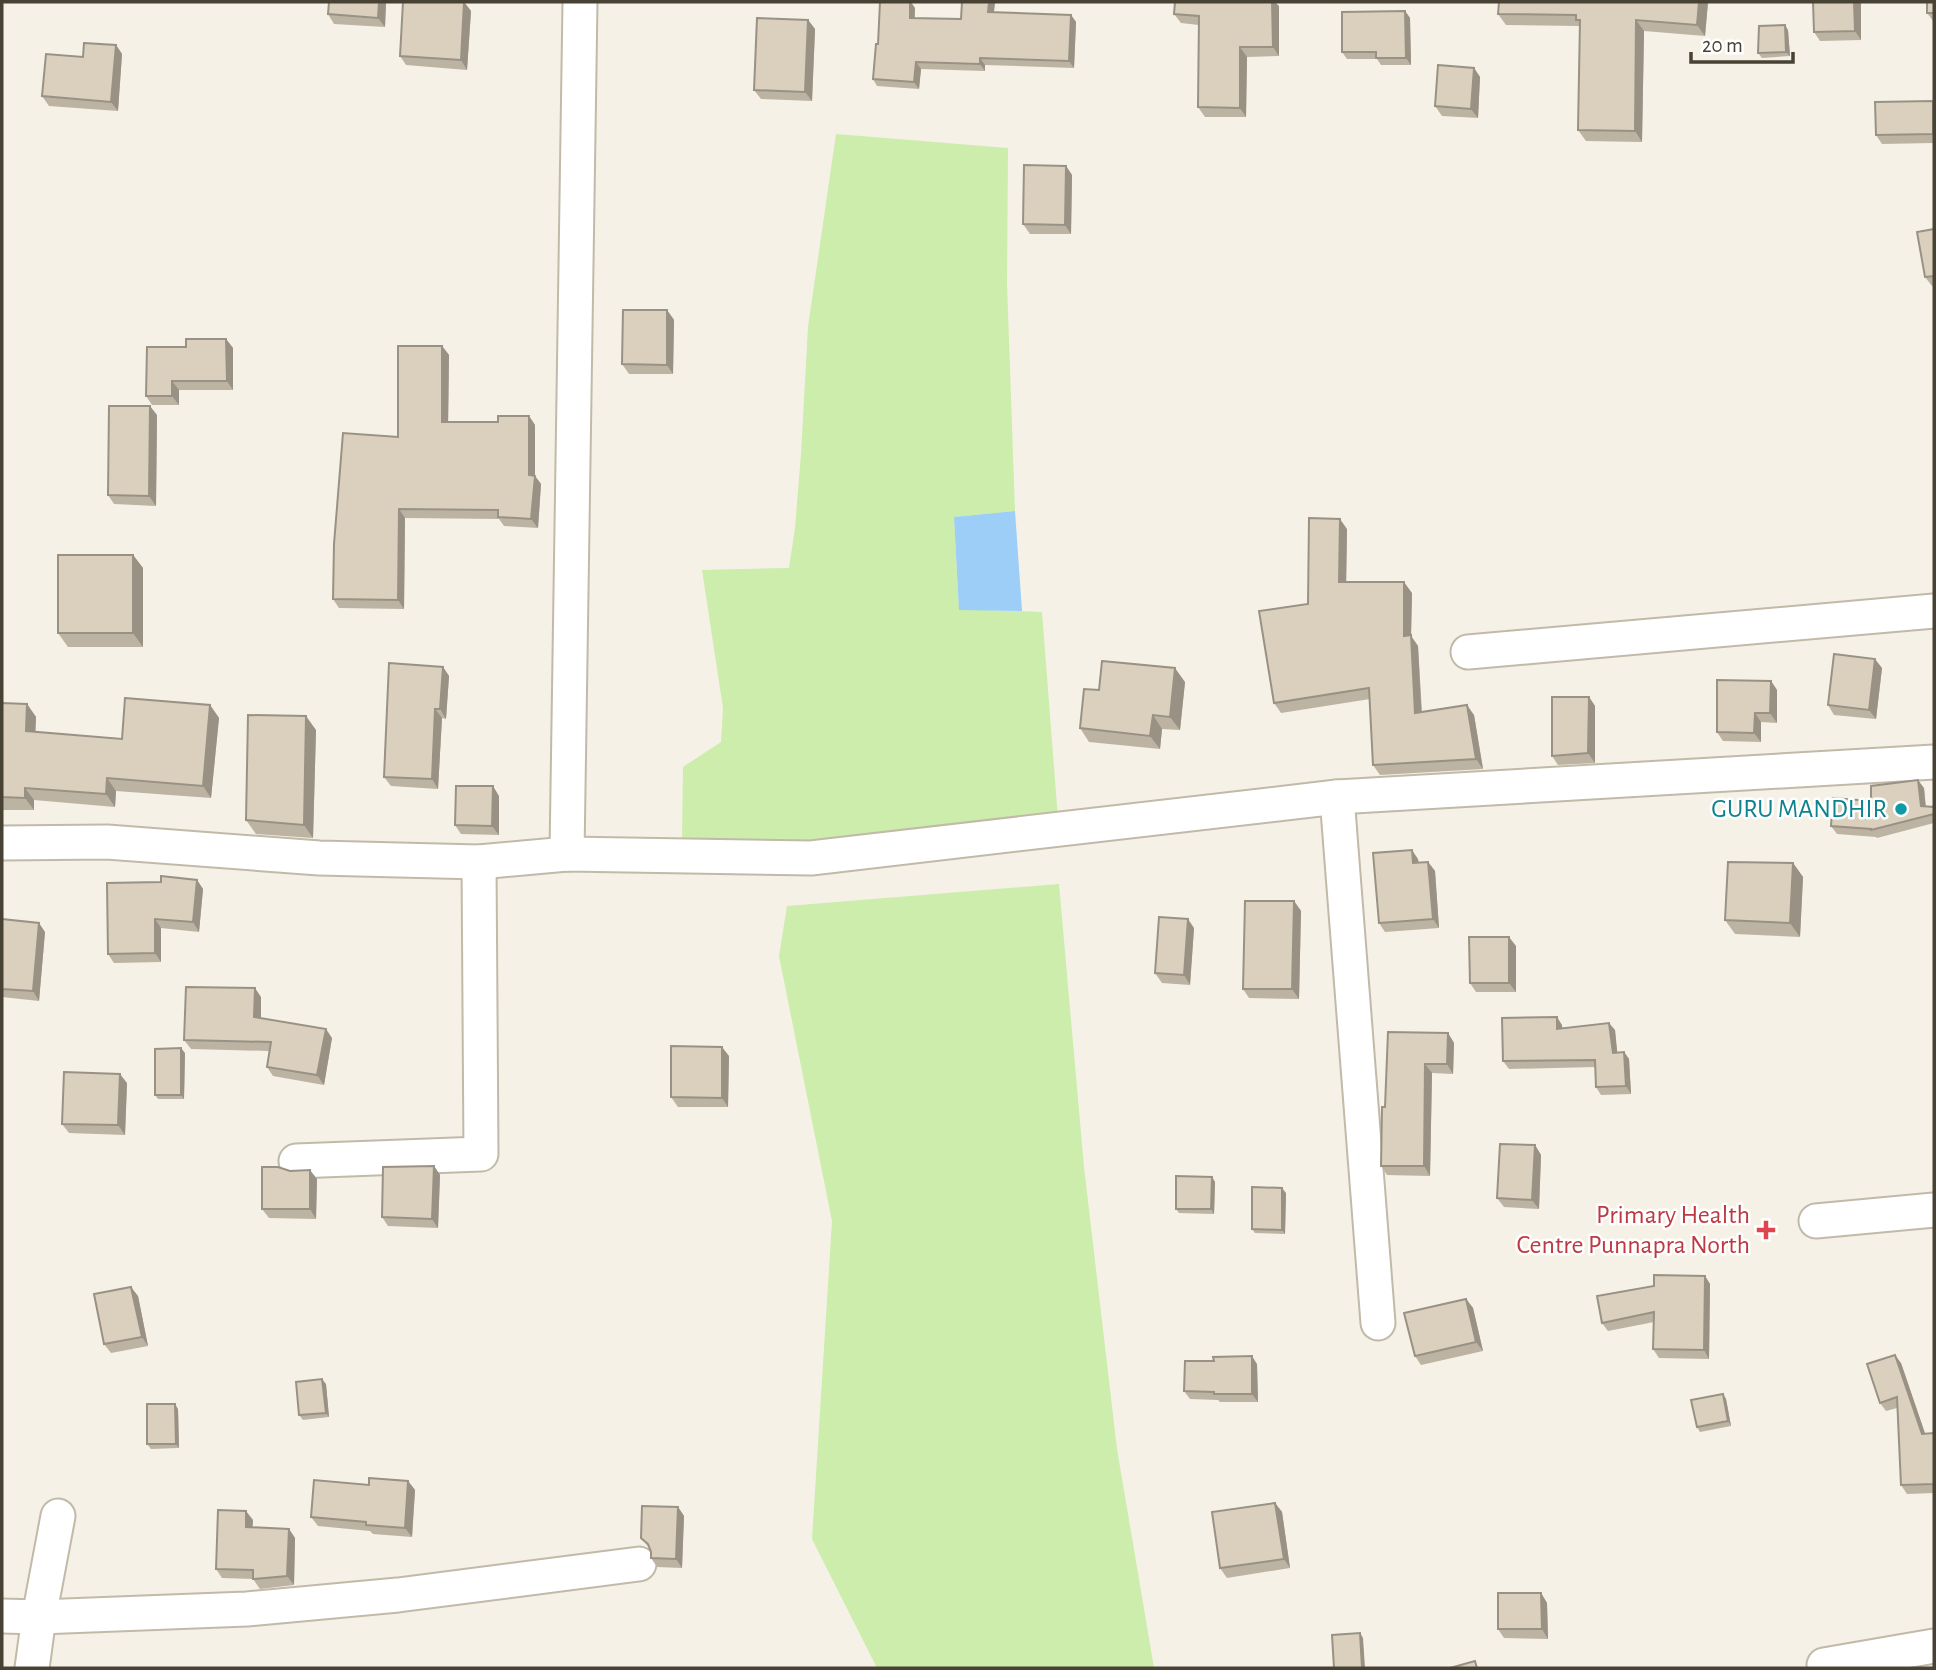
<svg xmlns="http://www.w3.org/2000/svg" width="1936" height="1670" font-family="'Alegreya Sans',sans-serif">
<style>
.green{fill:#ccedab}
.water{fill:#9ccef7}
.lines{fill:none;stroke-linecap:round;stroke-linejoin:round}
.minor-casing{stroke:#c1baa8;stroke-width:37}
.minor{stroke:#fff;stroke-width:33}
.wall{fill:#bcb3a3}
.shaded-wall{fill:#999284}
.building{fill:#dbd0bd;stroke:#999284;stroke-width:2}
.culture-dot{fill:#0f9aa8;stroke:#fff;stroke-width:2.5}
.health-dot{fill:#e0444e;stroke:#fff;stroke-width:2.5}
.labels{text-anchor:middle;dominant-baseline:central;stroke-width:5;stroke-linejoin:round;paint-order:stroke}
.culture-label{font-size:26px;fill:#0d838f;stroke:#fff;text-anchor:end}
.health-label{font-size:26px;fill:#be3a42;stroke:#fff;text-anchor:end}
</style>
<rect width="100%" height="100%" fill="#f5f1e6"/>
<!-- green -->
<g class="green">
<path d="M836 134 1008 148 1007 284 1015 511 954 517 959 609 1042 612 1058 819 848 841H682L683 767 721 742 723 708 702 570 789 568 795 528 801 454 808 327Z"/>
<path d="M1059 884 1084 1167 1117 1449 1154 1668H877L812 1539 832 1221 779 956 787 906Z"/>
</g>
<!-- water -->
<path class="water" d="M1015 511 1022 611 959 610 954 517Z"/>
<g class="lines">
<!-- minor casing -->
<g class="minor-casing">
<g id="minor">
<path d="M1468 652 1934 611"/>
<path d="M1337 797 1378 1323"/>
<path d="M2 843 107 842 319 858 479 862 567 854 811 858 1337 797 1934 762"/>
<path d="M567 854 580 2"/>
<path d="M296 1161 481 1154 479 862"/>
<path d="M1816 1221 1934 1210"/>
<path d="M2 1616 39 1617 247 1609 398 1595 639 1564"/>
<path d="M1824 1665 1934 1646"/>
<path d="M32 1668 39 1617 58 1516"/>
</g>
</g>
<!-- minor -->
<use href="#minor" class="minor"/>
</g>
<!-- wall -->
<g class="wall">
<path d="M386 2 385 27 334 24 328 14Z"/>
<path d="M464 2 471 11 467 70 406 65 400 56Z"/>
<path d="M962 2H995L994 12 1071 15 1076 22 1074 68 985 65V71L921 69 919 89 877 86 873 79 878 44 915 8V18L961 19Z"/>
<path d="M1708 2 1705 36 1644 31 1642 142 1586 141 1578 130 1580 26 1506 25 1498 14Z"/>
<path d="M1861 2V40L1820 41 1814 32Z"/>
<path d="M1934 2V22L1927 13Z"/>
<path d="M1279 6V56L1247 57 1246 117H1205L1198 107 1199 25 1181 23 1174 14Z"/>
<path d="M1405 11 1410 18 1411 65H1381L1377 59H1347L1342 52Z"/>
<path d="M808 20 815 29 812 101 761 99 754 90Z"/>
<path d="M1788 30 1790 56 1762 58 1758 53Z"/>
<path d="M116 45 122 54 118 111 49 106 42 96 83 57Z"/>
<path d="M1474 68 1480 77 1478 118 1442 116 1435 106Z"/>
<path d="M1933 101 1934 104V143L1882 144 1876 135Z"/>
<path d="M1066 166 1072 175 1071 234H1030L1023 224Z"/>
<path d="M1934 229V286H1932L1925 277Z"/>
<path d="M667 310 674 320 673 374H629L622 364Z"/>
<path d="M226 339 233 348V390H179V405H152L146 396Z"/>
<path d="M442 346 449 355 448 422H498L529 416 535 425V476L541 484 538 528 504 526 499 519 405 518 404 609 339 608 333 599 398 437Z"/>
<path d="M157 415 156 506 114 504 108 495Z"/>
<path d="M1347 529 1346 582 1412 593 1411 636 1418 646 1422 712 1474 715 1483 769 1380 775 1373 765 1370 699 1281 713 1274 703 1308 604Z"/>
<path d="M133 555 143 568V647H68L58 633Z"/>
<path d="M443 667 449 676 446 719 442 718 438 789 391 786 384 777Z"/>
<path d="M1882 668 1876 719 1834 715 1828 705Z"/>
<path d="M1771 681 1777 690V723L1761 722V742L1723 741 1717 732Z"/>
<path d="M1185 682 1180 730 1162 729 1160 749 1089 742 1080 728 1099 690Z"/>
<path d="M1589 697 1595 706V763L1558 765 1552 756Z"/>
<path d="M2 703 27 704 36 717 35 732 122 739 210 705 219 718 211 798 116 791 115 807 34 800V810H2Z"/>
<path d="M316 730 313 838 256 834 246 820Z"/>
<path d="M1924 788 1926 806 1934 807V823L1877 838 1876 837 1837 834 1831 826 1871 801Z"/>
<path d="M499 796V835L461 834 455 825Z"/>
<path d="M1418 859 1419 863 1428 862 1435 871 1439 928 1385 932 1379 923Z"/>
<path d="M1793 863 1803 877 1800 937 1735 934 1725 920Z"/>
<path d="M197 880 203 889 199 932 161 928V962L114 963 108 954 161 882Z"/>
<path d="M1294 901 1301 911 1299 999 1249 998 1243 989Z"/>
<path d="M2 919 45 932 39 1001 2 997Z"/>
<path d="M1194 928 1190 985 1162 983 1155 973Z"/>
<path d="M1516 946V992H1476L1470 983Z"/>
<path d="M261 997V1018L332 1038 324 1085 273 1076 267 1067 269 1051 191 1049 184 1040Z"/>
<path d="M1562 1025V1029L1615 1030 1617 1052H1624L1629 1059 1631 1094 1601 1095 1596 1087 1595 1067 1509 1069 1503 1061Z"/>
<path d="M1448 1033 1454 1043 1453 1074 1432 1073 1430 1176 1387 1175 1381 1166 1385 1107Z"/>
<path d="M185 1053 184 1099H158L155 1095Z"/>
<path d="M729 1056 728 1107H678L671 1097Z"/>
<path d="M127 1083 125 1135 69 1133 62 1124Z"/>
<path d="M1535 1145 1541 1155 1539 1209 1504 1207 1497 1198Z"/>
<path d="M434 1166 440 1175 438 1228 388 1226 382 1217Z"/>
<path d="M1212 1177 1215 1182 1214 1214 1179 1213 1176 1209Z"/>
<path d="M317 1179 316 1219 269 1218 262 1209Z"/>
<path d="M1286 1193 1285 1234 1255 1233 1252 1229Z"/>
<path d="M1705 1276 1710 1284 1709 1359 1659 1358 1653 1349 1654 1322 1608 1331 1602 1323Z"/>
<path d="M138 1296 148 1346 111 1353 104 1344Z"/>
<path d="M1466 1299 1473 1308 1483 1351 1421 1365 1415 1356Z"/>
<path d="M1901 1363 1925 1434 1934 1433V1493L1907 1494 1901 1485 1897 1408 1886 1411 1880 1403Z"/>
<path d="M1257 1364 1258 1402H1220L1218 1400 1190 1399 1184 1391Z"/>
<path d="M326 1384 329 1417 303 1420 299 1415Z"/>
<path d="M1723 1394 1726 1399 1731 1426 1700 1432 1697 1427Z"/>
<path d="M178 1409 179 1448 151 1449 147 1444Z"/>
<path d="M408 1481 415 1490 412 1537 373 1534 370 1531 318 1526 311 1517 369 1485Z"/>
<path d="M1275 1503 1282 1512 1290 1568 1227 1578 1220 1568Z"/>
<path d="M678 1507 684 1516 682 1568 657 1567 651 1558V1550L641 1538Z"/>
<path d="M253 1520 252 1528 289 1529 295 1538 294 1585 260 1589 253 1579 222 1578 216 1569Z"/>
<path d="M1541 1593 1547 1603 1548 1639 1504 1638 1498 1629Z"/>
</g>
<!-- shaded-wall -->
<g class="shaded-wall">
<path d="M379 2H386L385 27 378 18Z"/>
<path d="M464 2 471 11 467 70 461 60Z"/>
<path d="M911 2 915 8 914 25 910 18Z"/>
<path d="M989 2H995L993 19 988 12Z"/>
<path d="M1272 2H1275L1279 6V56L1273 47Z"/>
<path d="M1699 2H1708L1705 36 1697 25Z"/>
<path d="M1854 2H1861V40L1855 31Z"/>
<path d="M1405 11 1410 18 1411 65 1406 58Z"/>
<path d="M1071 15 1076 22 1074 68 1069 61Z"/>
<path d="M808 20 815 29 812 101 805 92Z"/>
<path d="M1636 20 1644 31 1642 142 1635 131Z"/>
<path d="M1785 25 1788 30 1790 56 1786 52Z"/>
<path d="M116 45 122 54 118 111 111 102Z"/>
<path d="M1240 47 1247 57 1246 117 1240 108Z"/>
<path d="M980 58 985 65V71L980 64Z"/>
<path d="M916 62 921 69 919 89 914 82Z"/>
<path d="M1474 68 1480 77 1478 118 1471 109Z"/>
<path d="M1933 101 1934 104V135L1933 134Z"/>
<path d="M1066 166 1072 175 1071 234 1065 225Z"/>
<path d="M667 310 674 320 673 374 667 365Z"/>
<path d="M226 339 233 348V390L227 381Z"/>
<path d="M442 346 449 355 448 431 442 422Z"/>
<path d="M172 381 179 390V405L172 396Z"/>
<path d="M150 406 157 415 156 506 149 496Z"/>
<path d="M529 416 535 425V476L541 484 538 528 531 519 529 475Z"/>
<path d="M399 509 405 518 404 609 398 600Z"/>
<path d="M1340 519 1347 529 1346 592 1339 582Z"/>
<path d="M133 555 143 568V647L133 633Z"/>
<path d="M1404 582 1412 593 1411 636 1418 646 1422 723 1415 713 1404 636Z"/>
<path d="M1875 659 1882 668 1876 719 1869 710Z"/>
<path d="M443 667 449 676 446 719 440 709Z"/>
<path d="M1175 668 1185 682 1180 730 1170 717Z"/>
<path d="M1771 681 1777 690V723L1770 713Z"/>
<path d="M1589 697 1595 706V763L1588 753Z"/>
<path d="M27 704 36 717 35 744 26 731Z"/>
<path d="M210 705 219 718 211 798 203 786Z"/>
<path d="M1467 705 1474 715 1483 769 1476 759Z"/>
<path d="M435 709 442 718 438 789 432 779Z"/>
<path d="M1755 713 1761 722V742L1754 733Z"/>
<path d="M1153 715 1162 729 1160 749 1150 736Z"/>
<path d="M306 716 316 730 313 838 304 825Z"/>
<path d="M107 778 116 791 115 807 106 794Z"/>
<path d="M1918 780 1924 788 1926 814 1921 806Z"/>
<path d="M493 786 499 796V835L492 826Z"/>
<path d="M25 788 34 800V810L25 798Z"/>
<path d="M1412 850 1418 859 1419 872 1413 863Z"/>
<path d="M1428 862 1435 871 1439 928 1433 919Z"/>
<path d="M1793 863 1803 877 1800 937 1790 923Z"/>
<path d="M197 880 203 889 199 932 193 922Z"/>
<path d="M1294 901 1301 911 1299 999 1292 989Z"/>
<path d="M155 919 161 928V962L155 953Z"/>
<path d="M1188 919 1194 928 1190 985 1184 975Z"/>
<path d="M39 923 45 932 39 1001 33 991Z"/>
<path d="M1509 937 1516 946V992L1509 983Z"/>
<path d="M255 988 261 997V1026L254 1017Z"/>
<path d="M1557 1017 1562 1025 1563 1037 1557 1029Z"/>
<path d="M1609 1023 1615 1030 1618 1060 1613 1053Z"/>
<path d="M326 1029 332 1038 324 1085 317 1075Z"/>
<path d="M1448 1033 1454 1043 1453 1074 1447 1064Z"/>
<path d="M722 1047 729 1056 728 1107 722 1098Z"/>
<path d="M181 1048 185 1053 184 1099 181 1095Z"/>
<path d="M1624 1052 1629 1059 1631 1094 1626 1086Z"/>
<path d="M1425 1064 1432 1073 1430 1176 1424 1166Z"/>
<path d="M120 1074 127 1083 125 1135 118 1125Z"/>
<path d="M1535 1145 1541 1155 1539 1209 1532 1200Z"/>
<path d="M434 1166 440 1175 438 1228 432 1219Z"/>
<path d="M310 1170 317 1179 316 1219 310 1209Z"/>
<path d="M1212 1177 1215 1182 1214 1214 1211 1209Z"/>
<path d="M1282 1188 1286 1193 1285 1234 1282 1230Z"/>
<path d="M1705 1276 1710 1284 1709 1359 1704 1350Z"/>
<path d="M131 1287 138 1296 148 1346 142 1337Z"/>
<path d="M1466 1299 1473 1308 1483 1351 1476 1342Z"/>
<path d="M1895 1355 1901 1363 1928 1442 1922 1434Z"/>
<path d="M1252 1356 1257 1364 1258 1402 1252 1394Z"/>
<path d="M322 1379 326 1384 329 1417 326 1413Z"/>
<path d="M1723 1394 1726 1399 1731 1426 1728 1421Z"/>
<path d="M175 1404 178 1409 179 1448 176 1444Z"/>
<path d="M408 1481 415 1490 412 1537 405 1528Z"/>
<path d="M1275 1503 1282 1512 1290 1568 1284 1559Z"/>
<path d="M678 1507 684 1516 682 1568 676 1559Z"/>
<path d="M246 1511 253 1520 252 1537 246 1527Z"/>
<path d="M289 1529 295 1538 294 1585 287 1576Z"/>
<path d="M1541 1593 1547 1603 1548 1639 1542 1629Z"/>
<path d="M1360 1633 1363 1638 1365 1668H1362Z"/>
</g>
<!-- building -->
<g class="building">
<path d="M329 2H379L378 18 328 14Z"/>
<path d="M403 2H464L461 60 400 56Z"/>
<path d="M880 2H910V18L961 19 962 2H989L988 12 1071 15 1069 61 980 58V64L916 62 914 82 873 79 876 44H878Z"/>
<path d="M1175 2H1272L1273 47H1240V108L1198 107 1199 16 1174 14Z"/>
<path d="M1499 2H1699L1697 25 1636 20 1635 131 1578 130 1580 20H1576V15L1498 14Z"/>
<path d="M1813 2H1854L1855 31 1814 32Z"/>
<rect x="1927" y="2" width="7" height="11"/>
<path d="M1405 11 1406 58H1376V52H1342V12Z"/>
<path d="M757 18 808 20 805 92 754 90Z"/>
<path d="M1785 25 1786 52 1758 53 1759 26Z"/>
<path d="M84 43 116 45 111 102 42 96 46 54 83 57Z"/>
<path d="M1438 65 1474 68 1471 109 1435 106Z"/>
<path d="M1933 101V134L1876 135 1875 102Z"/>
<path d="M1024 165 1066 166 1065 225 1023 224Z"/>
<path d="M1934 229V276L1925 277 1917 232Z"/>
<path d="M623 310H667V365L622 364Z"/>
<path d="M186 339H226L227 381H172V396H146L147 347H186Z"/>
<path d="M398 346H442V422H498V416H529V475L535 476 531 519 498 517V510L399 509 398 600 333 599 334 544 343 433 398 437Z"/>
<path d="M109 406H150L149 496 108 495Z"/>
<path d="M1309 518 1340 519 1339 582H1404V636L1411 635 1415 713 1467 705 1476 759 1373 765 1369 688 1274 703 1259 611 1308 604Z"/>
<rect x="58" y="555" width="75" height="78"/>
<path d="M1834 654 1875 659 1869 710 1828 705Z"/>
<path d="M1102 661 1175 668 1170 717 1153 715 1150 736 1080 728 1084 689 1099 690Z"/>
<path d="M389 663 443 667 440 709H435L432 779 384 777Z"/>
<path d="M1717 680 1771 681 1770 713H1755L1754 733 1717 732Z"/>
<path d="M1552 697H1589L1588 753 1552 756Z"/>
<path d="M125 698 210 705 203 786 107 778 106 794 25 788V798L2 797V703L27 704 26 731 122 739Z"/>
<path d="M248 715 306 716 304 825 246 820Z"/>
<path d="M1918 780 1921 806 1934 807V814L1871 830V829L1831 826 1833 798 1871 801V786Z"/>
<path d="M456 786H493L492 826 455 825Z"/>
<path d="M1412 850 1413 863 1428 862 1433 919 1379 923 1373 853Z"/>
<path d="M1728 862 1793 863 1790 923 1725 920Z"/>
<path d="M161 876 197 880 193 922 155 919V953L108 954 107 883 161 882Z"/>
<path d="M1245 901H1294L1292 989H1243Z"/>
<path d="M1159 917 1188 919 1184 975 1155 973Z"/>
<path d="M2 919 39 923 33 991 2 989Z"/>
<path d="M1469 937H1509V983H1470Z"/>
<path d="M186 987 255 988 254 1017 326 1029 317 1075 267 1067 271 1042 184 1040Z"/>
<path d="M1557 1017V1029L1609 1023 1613 1053 1624 1052 1626 1086 1596 1087 1595 1060 1503 1061 1502 1018Z"/>
<path d="M1388 1032 1448 1033 1447 1064H1425L1424 1166H1381L1382 1107H1385Z"/>
<path d="M671 1046 722 1047V1098L671 1097Z"/>
<path d="M181 1048V1095H155V1049Z"/>
<path d="M64 1072 120 1074 118 1125 62 1124Z"/>
<path d="M1500 1144 1535 1145 1532 1200 1497 1198Z"/>
<path d="M434 1166 432 1219 382 1217 383 1167Z"/>
<path d="M262 1167H278L290 1171 310 1170V1209H262Z"/>
<path d="M1176 1176 1212 1177 1211 1209H1176Z"/>
<path d="M1252 1187 1282 1188V1230L1252 1229Z"/>
<path d="M1654 1275 1705 1276 1704 1350 1653 1349 1654 1312 1602 1323 1597 1296 1654 1286Z"/>
<path d="M131 1287 142 1337 104 1344 94 1294Z"/>
<path d="M1466 1299 1476 1342 1415 1356 1404 1313Z"/>
<path d="M1895 1355 1922 1434 1934 1433V1484L1901 1485 1897 1397 1880 1403 1867 1364Z"/>
<path d="M1252 1356V1394H1214V1392L1184 1391 1185 1361H1214L1213 1357Z"/>
<path d="M322 1379 326 1413 299 1415 296 1382Z"/>
<path d="M1723 1394 1728 1421 1697 1427 1691 1400Z"/>
<path d="M147 1404H175L176 1444H147Z"/>
<path d="M369 1478 408 1481 405 1528 366 1525V1522L311 1517 314 1480 369 1485Z"/>
<path d="M1275 1503 1284 1559 1220 1568 1212 1512Z"/>
<path d="M642 1506 678 1507 676 1559 651 1558V1552L648 1544 641 1538Z"/>
<path d="M218 1510 246 1511V1527L289 1529 287 1576 253 1579V1570L216 1569Z"/>
<path d="M1498 1593H1541L1542 1629H1498Z"/>
<path d="M1360 1633 1362 1668H1334L1332 1635Z"/>
<path d="M1475 1661 1477 1668H1450Z"/>
</g>
<!-- markers -->
<circle class="culture-dot" cx="1901" cy="809" r="7"/>
<path class="health-dot" d="M1762.5 1219.5h7v7h7v7h-7v7h-7v-7h-7v-7h7z"/>
<g class="labels">
<!-- culture labels -->
<g class="culture-label">
<text x="1887" y="809">GURU MANDHIR</text>
</g>
<!-- health labels -->
<g class="health-label">
<text x="1750" y="1215">Primary Health<tspan x="1750" dy="30">Centre Punnapra North</tspan></text>
</g>
</g>
<!-- border -->
<rect width="1936" height="1670" fill="none" stroke="#484234" stroke-width="7"/>
<!-- scale -->
<path d="M1691 52v10h102v-10" fill="none" stroke="#484234" stroke-width="3.5"/>
<text x="1702" y="52" font-size="21" fill="#484234" stroke="#ffffff" stroke-width="5" paint-order="stroke">20 m</text>
</svg>
